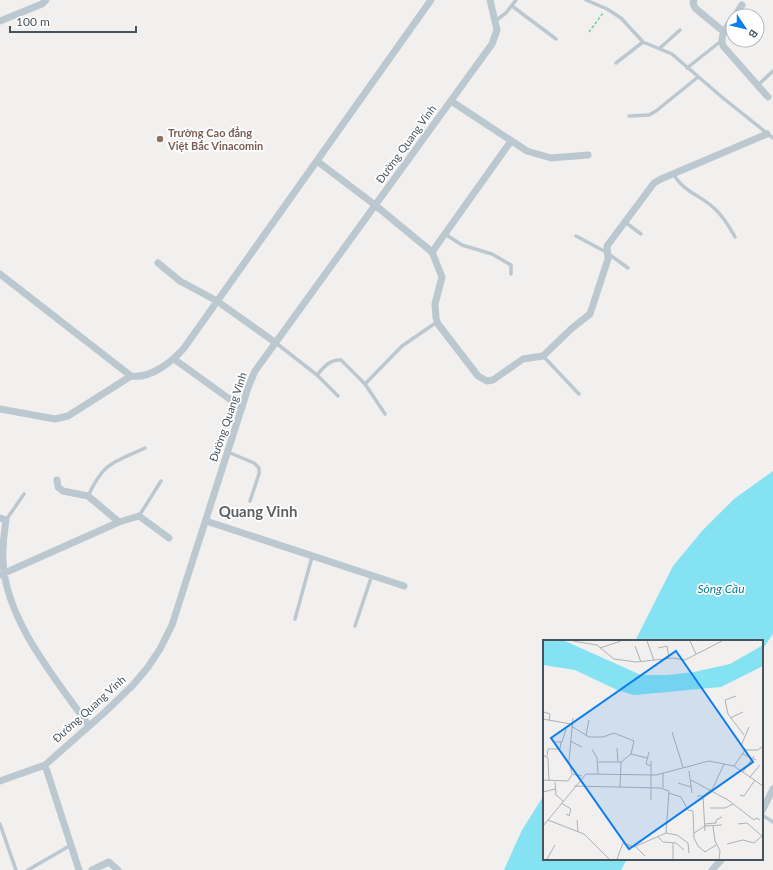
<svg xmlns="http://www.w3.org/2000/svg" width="773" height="870" font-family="Lato,sans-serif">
  <rect width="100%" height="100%" fill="#f2efef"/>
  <path fill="#85e2f2" d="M773,471V634L762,650V641H635L673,566L702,531L734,499Z
    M544,795V859H627L621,870H504L522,830Z"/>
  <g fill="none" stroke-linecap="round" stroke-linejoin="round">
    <path stroke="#70d29c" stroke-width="1.5" stroke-dasharray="3 2" stroke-linecap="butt" d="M589,32L603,13"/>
    <path stroke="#bcc8cf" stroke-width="3.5" d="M586,0L607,9L621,18L643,42L672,54L723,98L773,138
      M512,6L556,39
      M495,21L506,13L516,0
      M660,48L680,30
      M616,63L643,42
      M687,68L721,41
      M758,85L773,71
      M629,116L649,115L656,111L698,77
      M673,173C682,191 700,195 714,208C723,216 729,226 735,237
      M625,222L641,234
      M445,234L462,245L492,254L511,265V274
      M576,236L606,252L628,268
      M276,343L317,375L338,396
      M543,356L579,394
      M317,375C324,367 330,359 341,360L365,384L385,414
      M365,384L402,346L437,322
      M228,452L254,463L259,468V474L250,501
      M88,496C104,462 112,463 145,448
      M139,516L161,481
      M6,520L24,494
      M295,619L312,557
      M355,626L372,575
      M762,815L773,822
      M0,824L16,870
      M28,870L71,845"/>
    <path stroke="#bcc8cf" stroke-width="7" d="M694,0L693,3L695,8L724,32
      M735,16L742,5
      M733,18C727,27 719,36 723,46L768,97
      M0,21L42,4L46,0
      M451,101L527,151L551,158L588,155
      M317,161L375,205L432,252L442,277L435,304L436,318L438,324L478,376L487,381L493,380L523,359L543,356L571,329L590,314L608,259L607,246L654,183L661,179L767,134
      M432,252L511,141
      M158,263L180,281L217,301L276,343
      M0,274L131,376C150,379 172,362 184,348L431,0
      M174,359L242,408
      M0,409L55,419L68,416L131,376
      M57,480L58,487L63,491L88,496L119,522L139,516L169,538
      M0,518L6,520C4,534 2,547 3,560C5,620 56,679 89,726
      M206,521L404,586
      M0,575L119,522
      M45,765L79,870
      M0,781L45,765L105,712L133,685L148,667L160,649L172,625L249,385L255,371L492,44L497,30L490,0
      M762,811L773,789
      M92,870L109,862L118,870
      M712,870L722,859"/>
  </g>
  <circle fill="#8d6e63" stroke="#fff" stroke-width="1.5" cx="160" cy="139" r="4"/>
  <g text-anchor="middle" stroke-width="3.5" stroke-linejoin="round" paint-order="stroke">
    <g font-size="11" font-weight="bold" fill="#785e54" stroke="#fff" text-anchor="start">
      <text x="168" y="137">Trường Cao đẳng<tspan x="168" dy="13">Việt Bắc Vinacomin</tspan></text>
    </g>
    <g font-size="11" fill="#46545e" stroke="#fff">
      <text transform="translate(406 144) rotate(-54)" y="4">Đường Quang Vinh</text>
      <text transform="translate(228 417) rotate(-71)" y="4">Đường Quang Vinh</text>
      <text transform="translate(89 709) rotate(-42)" y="4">Đường Quang Vinh</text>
    </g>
    <g font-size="12" font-style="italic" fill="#067e93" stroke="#fff">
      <text x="721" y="593">Sông Cầu</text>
    </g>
    <g font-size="15" font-weight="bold" fill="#5b6064" stroke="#fff">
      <text x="258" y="517">Quang Vinh</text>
    </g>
  </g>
  <g transform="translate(543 640)">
    <rect width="220" height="220" fill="#f2efef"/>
    <path d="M0,1H22L98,35H125L151,32L187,24L220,5V26L178,47L91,55L74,50L32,30L0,25Z" fill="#85e2f2"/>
    <path fill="none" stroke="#adb1b5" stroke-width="1" d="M30,1L54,5L71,19L93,22L130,18L142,20L179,1M104,1L111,20M147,1L153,14M92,6L98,22M57,8L78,1M115,8L124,6L126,18M193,56L182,60L185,74L201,95M1,72L7,74L6,81M30,78L26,121L29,134L39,136M187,78L200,72M0,79L28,84M28,86L46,97H60L71,93L91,101L88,114L78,122L77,148M129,92L140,127M43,95L46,80M27,101L39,107M12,102H19L23,89M74,108L75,122M49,109L54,118L55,134M203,110L198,106L206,87M106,112L103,124L108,126M88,114L104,118M200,114L213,120M0,115L5,118L6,141M4,116L5,109H17L18,102M55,122H78M191,126L202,110H215L220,106M146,131L149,153M200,132L211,116M207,137L217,125M0,140L25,141L29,135M148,140L185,160L211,180L213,178L217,180M12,142L13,155L20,161M135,143L148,147M31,146L117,148L126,151L123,193L91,207L80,203L74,219M120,148V133M0,152L12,149M126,153L138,157L145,170L150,171L151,198L155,206L162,212L173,205M197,155L201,156L212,140M154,156H160L170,148L181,124M160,156L162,191M108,160V121M18,163L28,169L26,176L23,174M167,168H182L190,164M5,180L41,194L66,219M34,180L35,192M162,184L173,183V180L179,177M195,184L204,183L220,197M0,186L43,134L113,135L166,121L191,126L220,146M170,186L172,201L177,211L176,219M123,193L134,195L145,203L146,213M151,193L162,186L179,185M115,197L120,202L133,203L141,210M184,204L200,200L211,203L219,196M93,207L102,216M4,219L12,205M130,219V203"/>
    <path fill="#0e7ded" fill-opacity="0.15" stroke="#0e7ded" stroke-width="2" d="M133,11L210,122L86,209L8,98Z"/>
    <rect width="220" height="220" fill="none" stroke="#46545e" stroke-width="2"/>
  </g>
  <g transform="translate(745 28) rotate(125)"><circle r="19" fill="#ffffff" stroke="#b5bbbf"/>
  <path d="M0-3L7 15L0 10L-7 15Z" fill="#0e7ded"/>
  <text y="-6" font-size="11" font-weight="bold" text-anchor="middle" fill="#46545e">B</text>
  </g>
  <path d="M10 26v6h126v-6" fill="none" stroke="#46545e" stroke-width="2"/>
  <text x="16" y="26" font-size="12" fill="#46545e" stroke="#ffffff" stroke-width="3" paint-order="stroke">100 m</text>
</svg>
